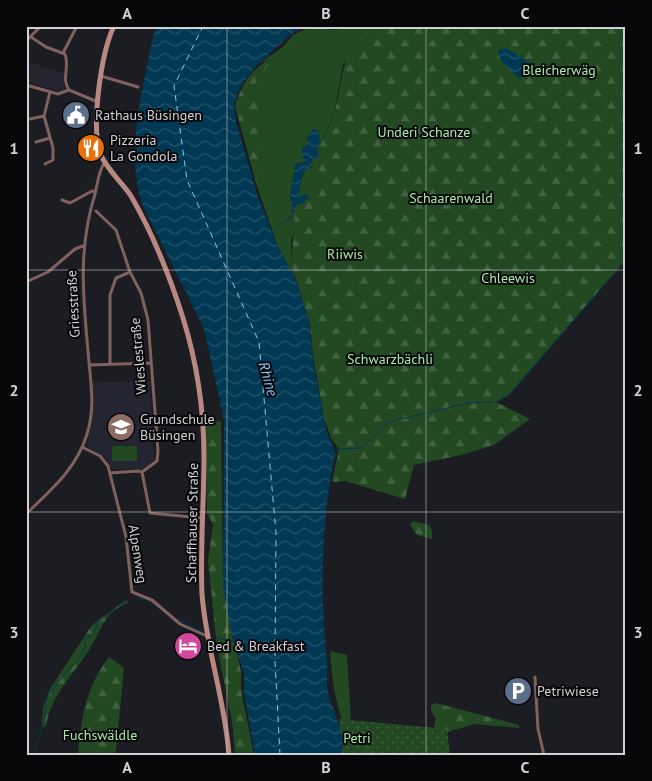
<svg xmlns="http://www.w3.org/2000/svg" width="652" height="781" font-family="'PT Sans',sans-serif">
  <defs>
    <pattern id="forest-firs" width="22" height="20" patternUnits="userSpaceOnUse" patternTransform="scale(1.25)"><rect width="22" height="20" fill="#224921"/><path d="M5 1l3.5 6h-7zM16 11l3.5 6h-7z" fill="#416240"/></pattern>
    <pattern id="park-dots" width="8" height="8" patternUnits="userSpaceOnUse" patternTransform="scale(1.25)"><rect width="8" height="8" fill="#224921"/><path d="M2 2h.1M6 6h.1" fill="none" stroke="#416240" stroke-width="1.8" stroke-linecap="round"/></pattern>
    <pattern id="water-waves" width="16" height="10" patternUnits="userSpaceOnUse" patternTransform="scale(1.25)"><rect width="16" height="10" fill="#013853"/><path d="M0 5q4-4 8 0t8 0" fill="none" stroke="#25546b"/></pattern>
  </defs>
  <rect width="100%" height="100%" fill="#1c1c23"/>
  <path fill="#252531" d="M26,61L65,74L63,84L66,90L61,92L27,82Z
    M150,381L154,462L144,469H112L106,458L87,446L93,409V382Z"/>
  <path fill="#224921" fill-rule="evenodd" d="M312,26H326L328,29L337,30L341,26H374L343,65L334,114L318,150L321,154L310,200L299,213L291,241V262L296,280L277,245L256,183L264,180L253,87L272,59L259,63L283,47L293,35ZM313,129L317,151C307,165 298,179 299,197L304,202L297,205L291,211L293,201L290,199L295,164L308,161L309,141L306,140Z
    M112,446H137V461H112Z
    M330,651L347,655L351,722H343C334,698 332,676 330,651Z"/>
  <path fill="url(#forest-firs)" d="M376,26H626V259L509,395L496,402L530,419L494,445L461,455L414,465L405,499L345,481L332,482L339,449L331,438L324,418L313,356L310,325L291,262L295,214C311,210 316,169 321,154L318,150C323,138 330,126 334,114C345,77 337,52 376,26Z
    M273,58L253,87L263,92L264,181L256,183L235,106C241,85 253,66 273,58Z
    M221,421L223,585L241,672V690L254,755H235L232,721L217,647L208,561L213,524L207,514L206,423Z
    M413,521L429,525L432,531V539L417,535L410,525Z
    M126,600L128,603C123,605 118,607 114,610C103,620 97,637 89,650C73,675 51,695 46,726L42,727L43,708L50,689L92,625Z
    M109,657L124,668L116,751L112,755H78C81,718 86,687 109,657Z
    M436,703L519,725V728L475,724L368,755L367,753L344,755L434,728L436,719L431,710V705Z"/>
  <path fill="url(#park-dots)" d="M339,719L447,729L450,755H368L367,753L341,755Z"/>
  <path fill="url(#water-waves)" d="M157,26H307L291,34L259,63L244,81L237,94L234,106L236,122L257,194L277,245L296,280L309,322L313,362L326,430L336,455L334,459C321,526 320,594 327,661C328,671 326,682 328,692C332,712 347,733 341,755H255L244,693V673L233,641L223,585L224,420L204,329L143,206C124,150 143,91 153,36Z
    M506,48L530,63L520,79L503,63L499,57L498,50Z
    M313,129L318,131L320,138L317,151L319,155L318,159L312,158L313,163L308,164L313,168L306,169L301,177L299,197L306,194L309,198L297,205L294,212L291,211L293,202L290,200L295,164L308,161L302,158V147L307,146L309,141L306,140Z"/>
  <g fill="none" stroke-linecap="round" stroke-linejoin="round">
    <path stroke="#013853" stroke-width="1" d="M278,227L291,217L293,212
      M271,232L276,229
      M500,400L509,395L626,260
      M371,439L389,422L468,403L494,402
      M361,448L370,440
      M335,449L360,448
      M135,598L147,600L158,607
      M177,619L204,632
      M216,637L233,641
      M32,755L44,723L47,697L69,668L78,661L86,646L84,642L95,631L98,622L127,602"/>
    <path stroke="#83c9f6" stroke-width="1" stroke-dasharray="6 5" stroke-linecap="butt" d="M205,26L201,30L174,86L187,180L259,342L276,533L275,661L280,755"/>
    <path stroke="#7f615d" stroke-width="3" d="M31,37L46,47L65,54C70,66 61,79 69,90
      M26,41L41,26
      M63,53L77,26
      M101,76L138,87
      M26,85L58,94L69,90L98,102
      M26,93L27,98
      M30,119L44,116
      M36,142L50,138
      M45,164L53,160V148L44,116L50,92
      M62,200L70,203L92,191L95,192
      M96,211L116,230L130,272L141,293L148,320L158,451L157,461L142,472L138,471L110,473
      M26,282L48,272L75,249L83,246
      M110,364V295L116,278L130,272
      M89,365L151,363
      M82,447L100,456L108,466L126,537L132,592L152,600L180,624L209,637
      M142,472L150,513L202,518
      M26,514C51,490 77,468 87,434C96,407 90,378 88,351C83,296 78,248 95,194C98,183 98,171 105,162
      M535,677L538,729L544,755"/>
    <path stroke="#b88881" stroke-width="5" d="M114,26C101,53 91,125 100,153C106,169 122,182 131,196C153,234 170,277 183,318C197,363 204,410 204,457C204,503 200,548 202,594C206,648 225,700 229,755"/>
  </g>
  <path fill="none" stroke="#d0d0d5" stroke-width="1" stroke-opacity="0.55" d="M227,26V755M426,26V755M26,270H626M26,512H626"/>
  <defs>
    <g id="civic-disc" transform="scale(1.4375)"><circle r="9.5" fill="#5c6f8a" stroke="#07070a"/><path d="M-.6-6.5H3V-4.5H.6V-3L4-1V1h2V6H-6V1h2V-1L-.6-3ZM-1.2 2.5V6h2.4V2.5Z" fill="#fff"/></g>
    <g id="restaurant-disc" transform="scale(1.4375)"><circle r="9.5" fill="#e8710a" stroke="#07070a"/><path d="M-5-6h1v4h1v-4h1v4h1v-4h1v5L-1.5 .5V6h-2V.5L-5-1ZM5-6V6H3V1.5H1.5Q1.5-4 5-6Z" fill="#fff"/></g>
    <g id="school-disc" transform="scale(1.4375)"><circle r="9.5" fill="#8d6e63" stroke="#07070a"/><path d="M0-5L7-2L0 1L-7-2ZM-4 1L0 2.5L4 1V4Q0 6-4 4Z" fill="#fff"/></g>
    <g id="hotel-disc" transform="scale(1.4375)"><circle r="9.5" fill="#d1479c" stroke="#07070a"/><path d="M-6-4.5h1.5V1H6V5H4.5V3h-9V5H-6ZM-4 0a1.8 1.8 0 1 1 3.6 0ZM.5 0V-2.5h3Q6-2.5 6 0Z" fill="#fff"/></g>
    <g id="parking-disc" transform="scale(1.4375)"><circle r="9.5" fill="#5c6f8a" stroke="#07070a"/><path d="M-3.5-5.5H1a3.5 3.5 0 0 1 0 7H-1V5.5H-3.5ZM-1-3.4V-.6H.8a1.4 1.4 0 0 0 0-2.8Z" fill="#fff"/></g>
  </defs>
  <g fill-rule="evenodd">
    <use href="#civic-disc" x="76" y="115"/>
    <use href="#restaurant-disc" x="91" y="148"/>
    <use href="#school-disc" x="121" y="427"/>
    <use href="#hotel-disc" x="188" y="646"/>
    <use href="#parking-disc" x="518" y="691"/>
  </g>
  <g text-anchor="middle" stroke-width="4" stroke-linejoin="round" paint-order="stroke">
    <g font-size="14" fill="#a8eca5" stroke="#07070a">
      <text x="559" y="75">Bleicherwäg</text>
      <text x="424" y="137">Underi Schanze</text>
      <text x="451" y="203">Schaarenwald</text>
      <text x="345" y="259">Riiwis</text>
      <text x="508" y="283">Chleewis</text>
      <text x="390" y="364">Schwarzbächli</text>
      <text x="100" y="740">Fuchswäldle</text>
      <text x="357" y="743">Petri</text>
    </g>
    <g font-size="14" fill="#d0d0d5" stroke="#07070a" text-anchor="start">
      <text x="95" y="120">Rathaus Büsingen</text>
      <text x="110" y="145">Pizzeria<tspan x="110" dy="16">La Gondola</tspan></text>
      <text x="140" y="424">Grundschule<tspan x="140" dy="16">Büsingen</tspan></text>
      <text x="207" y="651">Bed &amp; Breakfast</text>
      <text x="537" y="696">Petriwiese</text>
    </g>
    <g font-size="14" fill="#d0d0d5" stroke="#07070a">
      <text transform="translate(73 304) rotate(-93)" y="5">Griesstraße</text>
      <text transform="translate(138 356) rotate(-95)" y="5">Wieslestraße</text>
      <text transform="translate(192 523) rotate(-89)" y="5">Schaffhauser Straße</text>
      <text transform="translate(138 554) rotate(81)" y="5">Alpenweg</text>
    </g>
    <g font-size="15" font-style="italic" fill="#83c9f6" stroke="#07070a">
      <text transform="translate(268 379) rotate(74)" y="5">Rhine</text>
    </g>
  </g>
  <rect width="652" height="781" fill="none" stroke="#07070a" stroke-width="55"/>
  <rect x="28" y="28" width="596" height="726" fill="none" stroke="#d0d0d5" stroke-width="2"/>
  <g font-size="16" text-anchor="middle" font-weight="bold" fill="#d0d0d5">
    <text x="127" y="19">A</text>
    <text x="326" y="19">B</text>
    <text x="525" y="19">C</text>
    <text x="14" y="154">1</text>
    <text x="638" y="154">1</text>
    <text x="14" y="396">2</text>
    <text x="638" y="396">2</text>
    <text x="14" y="638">3</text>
    <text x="638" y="638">3</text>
    <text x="127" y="773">A</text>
    <text x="326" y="773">B</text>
    <text x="525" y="773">C</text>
  </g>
</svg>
